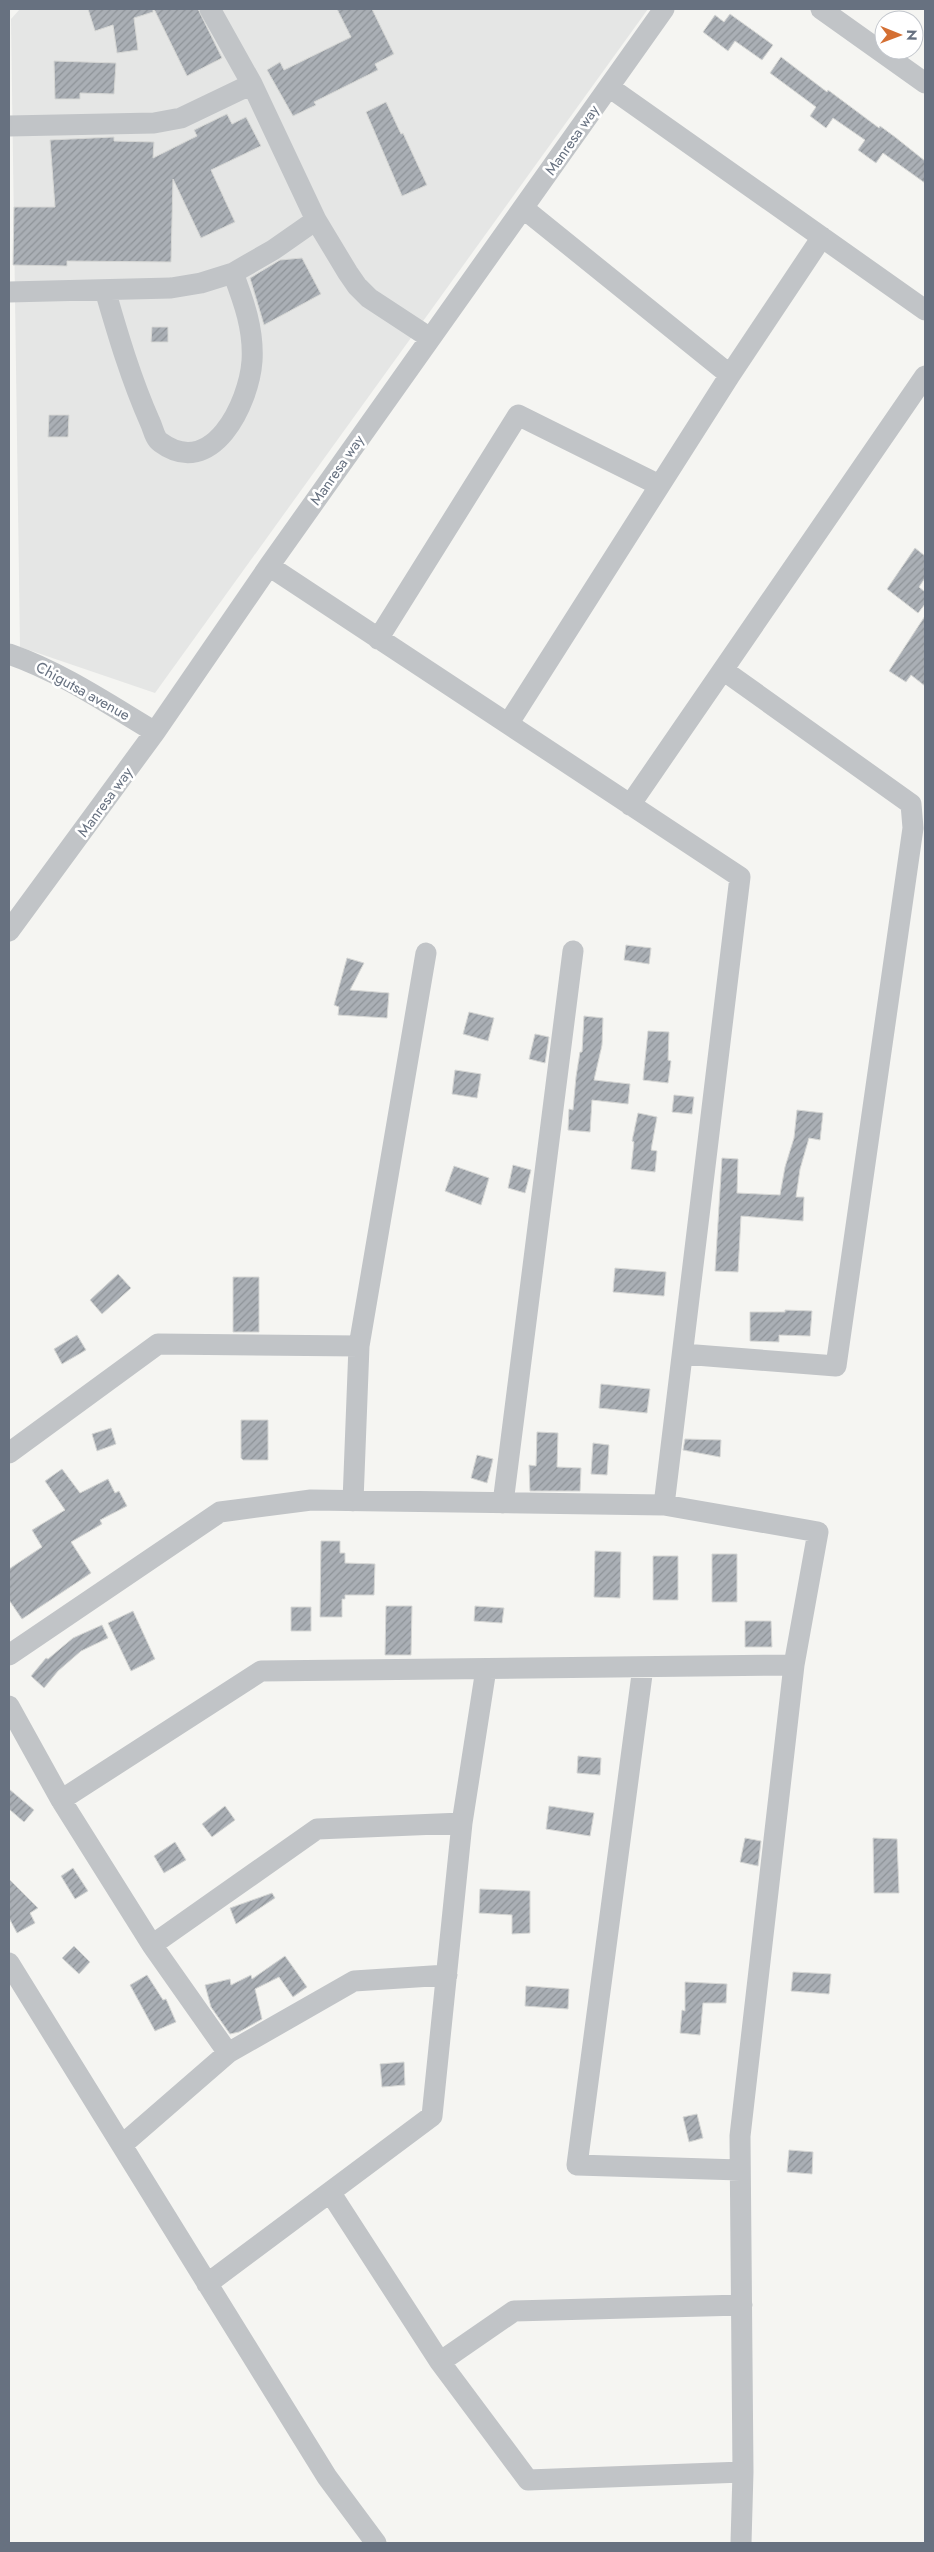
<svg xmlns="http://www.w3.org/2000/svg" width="934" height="2552" font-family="Jost,sans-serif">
  <defs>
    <pattern id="building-hatch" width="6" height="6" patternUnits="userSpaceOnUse" patternTransform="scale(1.25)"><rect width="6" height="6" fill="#aaafb5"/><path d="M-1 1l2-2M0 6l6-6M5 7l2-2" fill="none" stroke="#8e9398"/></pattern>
  </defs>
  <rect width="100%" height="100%" fill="#f5f5f2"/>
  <path fill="#e5e6e5" d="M20,9H648L155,693L20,647L11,19Z"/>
  <path fill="url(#building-hatch)" stroke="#d6d7d5" d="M88,9H153V12L134,18L138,50L117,53L113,25L95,31Z
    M154,9H198L222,58L187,76Z
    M337,9H372L394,54L375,64L378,70L314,102L316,105L293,116L267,70L280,62L284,70L351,37Z
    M730,14L773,45L762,60L735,41L728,51L703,32L715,15L724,22Z
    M781,57L827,92L828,90L879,128L880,126L895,137L925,161V183L883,153L876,163L858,150L865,140L833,118L826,128L810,116L816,107L770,73Z
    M54,61L116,63L114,94L80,93V99H55Z
    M386,102L401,134L403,133L427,185L402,196L366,112Z
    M227,114L232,124L246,117L261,146L211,170L235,222L201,238L173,179L171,262L67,261V266L13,265L14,207H55L50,140L114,137V141L154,142L153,158L197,136L194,130Z
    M302,258L321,294L264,325L250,278L280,260Z
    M152,327H168V342H151Z
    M49,415H69L68,437H48Z
    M915,548L925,556V578L919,587L925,592V604L918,613L887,589Z
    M925,616V686L911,675L906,682L889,671Z
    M626,945L651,948L649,964L624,960Z
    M347,958L364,963L350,990L389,993L387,1018L338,1015L339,1007L334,1005Z
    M469,1012L494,1018L488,1041L463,1034Z
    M584,1016L603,1018L602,1045L594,1080L630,1084L628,1104L592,1100L590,1132L568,1130L569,1109L573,1110L576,1077L580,1052H582Z
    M648,1031L669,1032L668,1060L671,1061L668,1083L643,1080Z
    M535,1034L549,1037L545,1063L529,1059Z
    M455,1070L481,1074L477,1098L452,1094Z
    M674,1095L694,1097L692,1114L672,1112Z
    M797,1110L823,1113L820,1140L809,1138L800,1169L796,1197H804L803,1221L741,1216L738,1272L715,1271L722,1158L738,1159L737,1193L780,1195L785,1167L794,1138Z
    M638,1113L657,1117L651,1150L657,1151L655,1172L631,1169L634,1142L632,1141Z
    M513,1165L531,1170L525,1193L508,1188Z
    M454,1166L489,1178L481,1205L445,1191Z
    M615,1268L666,1272L664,1296L613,1292Z
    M118,1274L131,1288L102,1314L90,1300Z
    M233,1277H259V1332H233Z
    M785,1310L812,1311L810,1336L779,1335V1342L750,1341V1312H785Z
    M77,1335L86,1350L62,1364L54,1349Z
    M601,1384L650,1389L647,1413L599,1408Z
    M241,1420H268V1460H243L241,1458Z
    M111,1428L116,1444L97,1451L92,1434Z
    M537,1432L558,1433L557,1467L581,1468L580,1491H530L529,1465L536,1466Z
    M685,1439L721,1440L720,1457L683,1450Z
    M593,1443L609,1445L607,1475L591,1474Z
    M477,1455L493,1459L487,1483L471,1478Z
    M62,1469L80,1493L108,1479L115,1493L119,1491L127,1506L100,1520L102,1524L71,1542L91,1573L22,1619L9,1600V1569L42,1547L32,1530L65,1510L45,1481Z
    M321,1541H340V1553H345V1563L375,1564L374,1595H345V1599H342V1617H320Z
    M595,1551L621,1552L620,1598L594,1597Z
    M712,1554H737V1602H712Z
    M653,1556H678V1600H653Z
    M386,1606H412L411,1655H385Z
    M475,1606L504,1608L502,1623L474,1621Z
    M291,1607H311V1631H291Z
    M133,1611L155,1659L131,1671L108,1623Z
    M745,1621H771L772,1647H745Z
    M102,1625L108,1638L81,1651L58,1671L44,1688L31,1676L46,1658L48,1659L73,1638Z
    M578,1756L601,1758L600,1775L577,1773Z
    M9,1789L34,1810L24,1822L9,1809Z
    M225,1806L235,1820L212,1837L202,1824Z
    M549,1806L594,1813L590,1836L546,1829Z
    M745,1838L761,1841L758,1866L740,1862Z
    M873,1838L897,1839L899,1893H874Z
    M175,1842L186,1860L164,1873L154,1856Z
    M73,1868L88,1891L75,1899L61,1876Z
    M9,1879L38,1908L30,1913L35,1923L17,1933L9,1918Z
    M480,1889L530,1891V1933L512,1934V1915L479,1913Z
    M272,1893L275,1898L236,1924L230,1908Z
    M74,1946L90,1962L79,1974L62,1958Z
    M285,1956L307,1987L293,1997L279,1977L255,1989L262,2019L239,2032L230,2034L211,2007L205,1985L230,1979L231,1985L251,1975L252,1979Z
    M793,1972L831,1974L829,1994L791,1991Z
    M147,1975L163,2000L166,1999L176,2022L155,2031L130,1985Z
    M685,1982L727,1984L726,2003H703L700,2035L680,2033L682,2010L685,2011Z
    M526,1986L569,1989L568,2009L525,2006Z
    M404,2062L405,2085L382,2087L380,2064Z
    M697,2114L703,2138L689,2142L683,2117Z
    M789,2150L813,2152L812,2174L787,2172Z"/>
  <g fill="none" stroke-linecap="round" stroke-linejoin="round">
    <path stroke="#c1c4c7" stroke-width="21" d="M210,9L252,84L316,220L348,273L357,286L369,298L430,338
      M821,9L925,83
      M609,87L925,310
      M9,126L154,123L181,118L252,84
      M523,208L730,375
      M105,290C118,335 131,379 150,422C153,428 155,439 160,442C212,481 249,403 252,361C254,330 244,302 233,273
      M9,292L171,288L201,283L233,273L273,250L316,220
      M269,566L740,877L664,1505
      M378,639L518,415L659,485
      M9,654C61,672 108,704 155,732
      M508,724L730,375L822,237
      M630,805L925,376
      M9,931L155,732L269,566L664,9
      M683,1354L836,1366L913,828L911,804L723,670
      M9,1453L158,1344L359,1346
      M353,1501L359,1346L426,953
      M503,1503L573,951
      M9,1655L220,1512L311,1500L664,1505L818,1532L794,1665L740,2136L743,2472L741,2543
      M643,1667L577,2165L740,2170
      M9,1706L61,1800L152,1945L228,2053
      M61,1800L261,1671L794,1665
      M152,1945L317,1829L462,1823
      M9,1963L327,2477L376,2543
      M122,2145L228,2053L354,1981L447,1975
      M330,2192L440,2362L528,2480L743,2472
      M207,2284L432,2116L462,1823L486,1669
      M440,2362L514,2311L742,2305"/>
  </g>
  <g text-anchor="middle" stroke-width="5" stroke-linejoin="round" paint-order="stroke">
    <g font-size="15" fill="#677180" stroke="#fff">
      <text transform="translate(572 140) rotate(-55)" y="5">Manresa way</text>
      <text transform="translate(337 470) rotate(-55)" y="5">Manresa way</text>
      <text transform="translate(83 691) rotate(29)" y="5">Chigutsa avenue</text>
      <text transform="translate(105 802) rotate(-54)" y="5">Manresa way</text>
    </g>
  </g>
  <rect width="934" height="2552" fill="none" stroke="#677180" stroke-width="20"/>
  <g transform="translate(899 35) rotate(91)"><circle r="24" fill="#ffffff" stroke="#c2c6cc"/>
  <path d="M0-4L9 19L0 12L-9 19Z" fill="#d46f33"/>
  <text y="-8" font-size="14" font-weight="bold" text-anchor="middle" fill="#677180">N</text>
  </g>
</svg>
